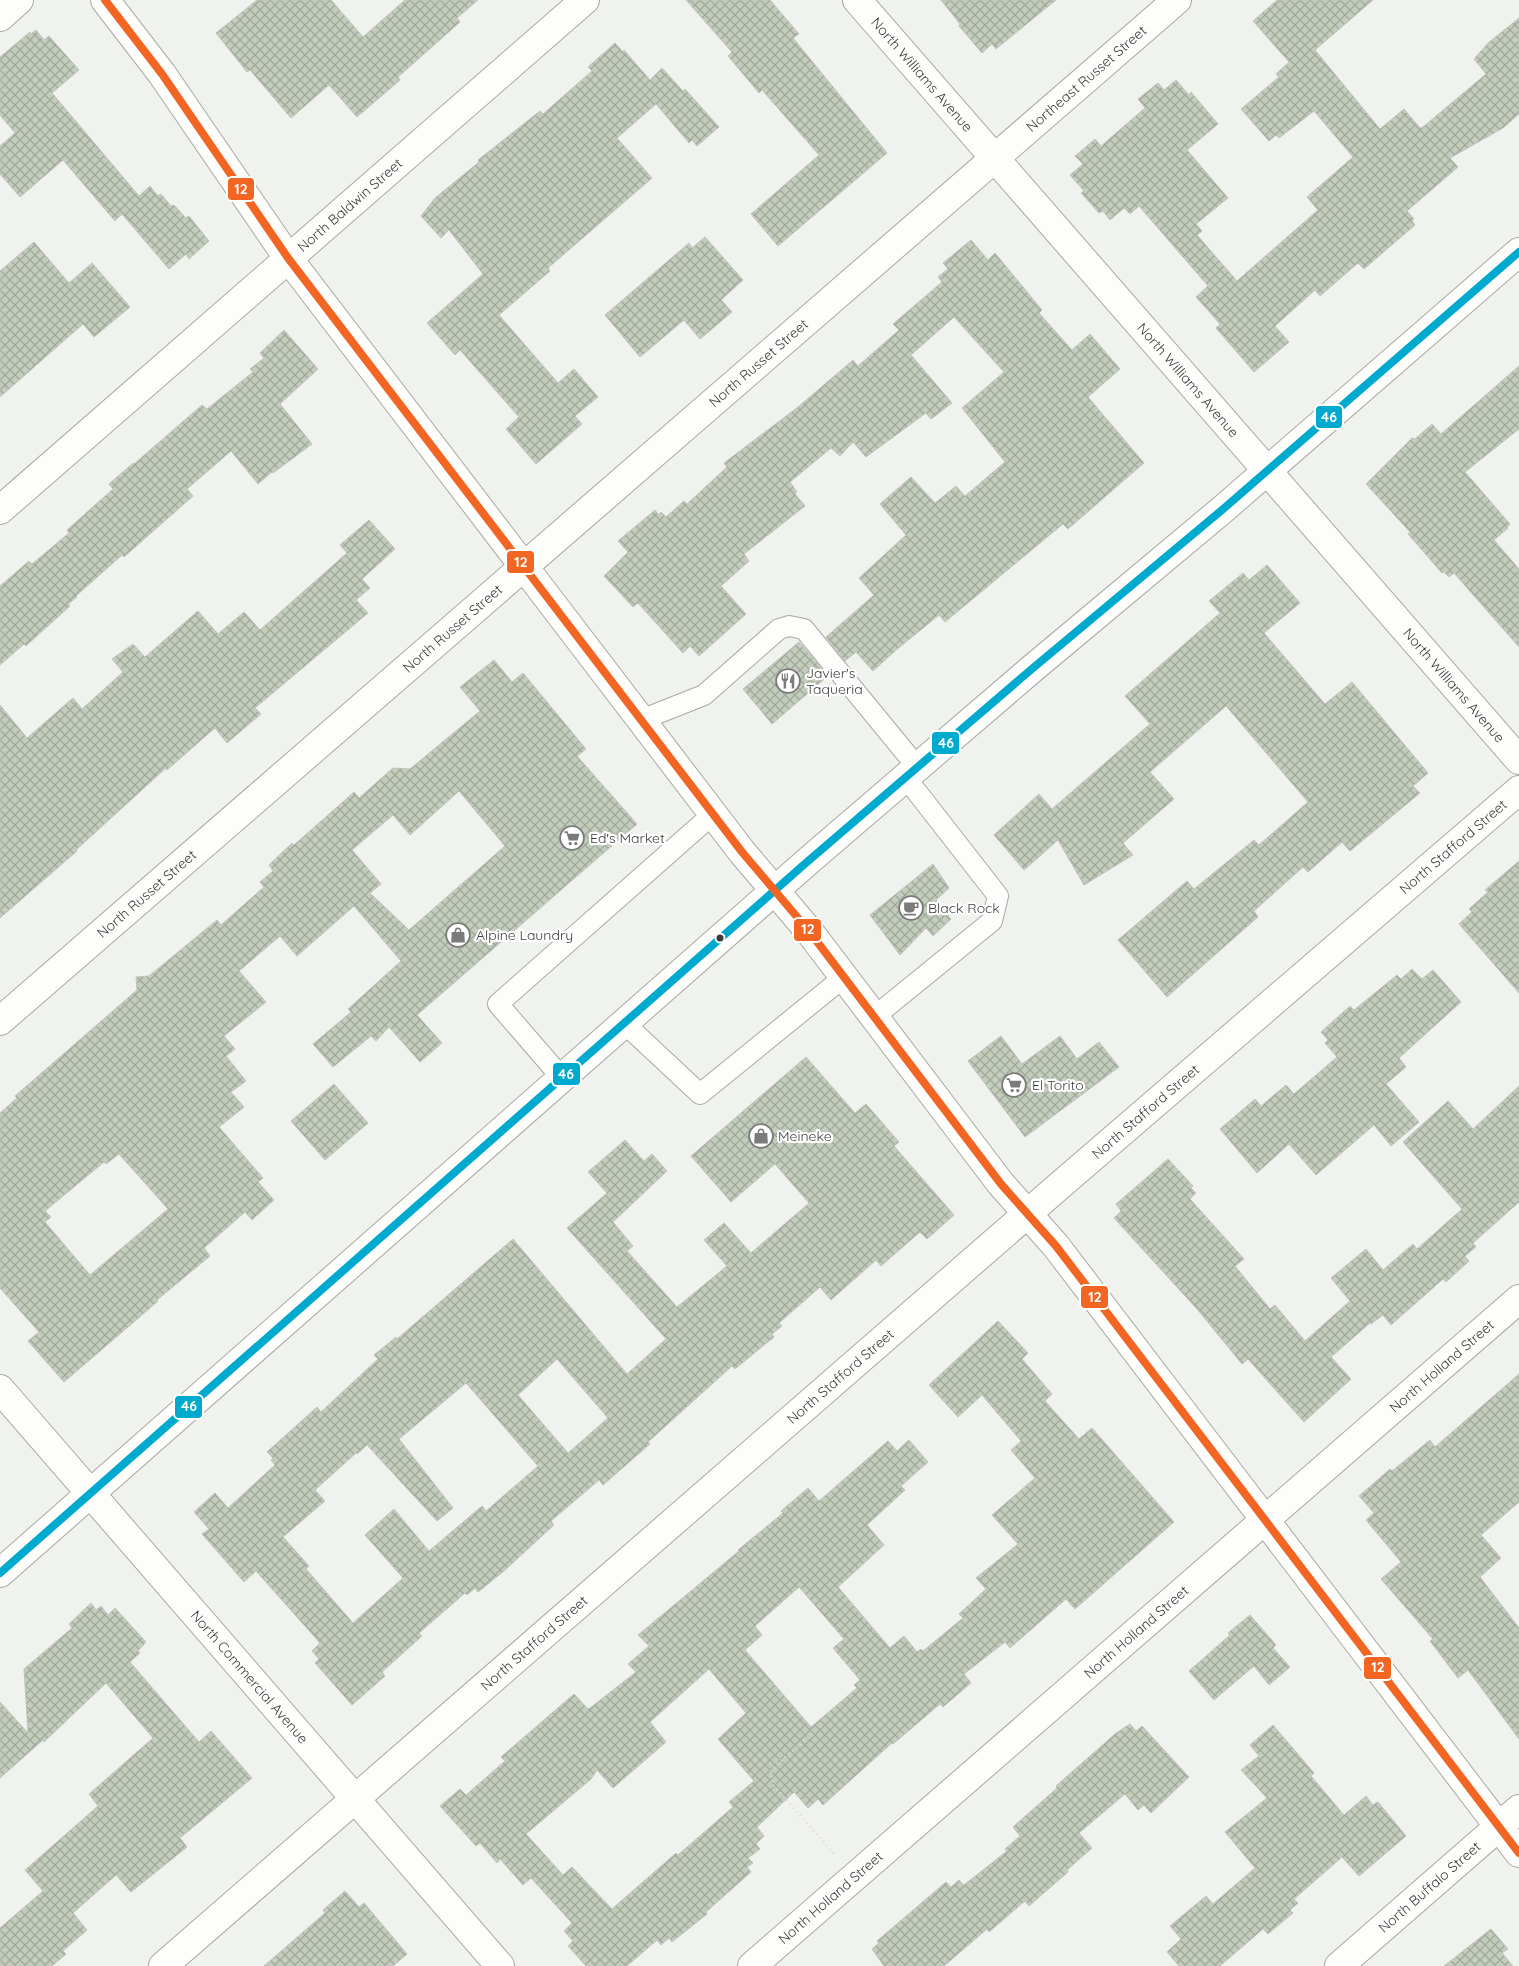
<svg xmlns="http://www.w3.org/2000/svg" width="1519" height="1966" font-family="Quicksand,sans-serif">
  <defs>
    <pattern id="building-cross-hatch" width="8" height="8" patternUnits="userSpaceOnUse" patternTransform="scale(1.25)"><rect width="8" height="8" fill="#c3cdbc"/><path d="M0 0l8 8M0 8l8-8" fill="none" stroke="#a0a89a"/></pattern>
  </defs>
  <rect width="100%" height="100%" fill="#f0f2ee"/>
  <path fill="url(#building-cross-hatch)" stroke="#c2c3c0" fill-rule="evenodd" d="M257,0H331L363,37L405,0H478L457,18L460,22L398,77L400,80L357,117L329,85L291,118L250,70L247,72L216,33Z
    M686,0H770L799,34L793,38L887,153L778,246L751,214L819,155L762,90L759,93L728,56L732,52Z
    M941,0H1056L996,49L992,44L982,53L959,26L960,24Z
    M1277,0H1373L1315,50L1380,129L1404,109L1420,128L1423,127L1486,74L1474,59L1488,43L1519,18V114L1503,128L1450,158L1458,167L1407,211L1414,219L1412,221L1415,225L1364,269L1358,263L1320,296L1315,290L1275,326L1289,342L1254,372L1216,328L1220,324L1196,297L1208,286L1139,206L1130,214L1124,208L1110,220L1103,211L1099,213L1081,193L1084,191L1070,175L1083,164L1075,156L1095,139L1101,146L1145,108L1138,99L1158,83L1164,90L1176,80L1189,95L1191,92L1218,124L1187,150L1228,198L1196,224L1202,231L1197,235L1237,281L1318,210L1307,197L1353,157L1314,111L1279,138L1276,135L1269,141L1241,109L1279,77L1276,74L1289,62L1253,21Z
    M36,30L44,40L49,36L79,70L52,93L139,196L150,186L158,196L161,194L171,206L174,205L186,218L189,216L209,241L189,259L186,254L169,269L122,214L115,221L63,160L20,197L0,174V146L15,133L0,115V57L30,32L31,34Z
    M615,43L623,52L624,50L650,80L662,68L683,91L685,89L719,127L697,146L692,140L689,143L656,104L617,138L652,178L548,268L550,271L499,315L558,383L574,369L598,397L575,416L582,424L536,464L506,429L519,417L460,350L455,355L427,323L483,274L449,230L441,238L421,216L435,198L479,162L478,160L540,111L543,114L592,71L588,67Z
    M705,237L743,280L721,300L732,312L700,339L684,320L640,357L605,315L689,243L692,248Z
    M971,240L988,260L995,253L1042,310L1039,313L1072,350L1090,334L1120,369L1088,397L1144,463L1068,529L1063,524L945,622L939,615L895,651L873,671L856,652L845,661L826,637L874,595L859,578L906,535L880,504L911,477L935,503L956,486L965,496L1005,462L962,408L1004,372L954,317L911,355L952,403L931,419L926,413L866,457L853,442L840,456L831,448L790,482L797,492L795,494L805,506L744,554L749,561L721,586L746,614L699,656L690,646L683,653L638,603L633,607L604,576L628,552L618,541L655,510L659,515L661,512L666,517L684,501L687,504L727,467L724,463L798,407L853,360L858,366L899,330L893,324L942,282L938,277L948,269L943,263Z
    M34,242L69,283L92,263L130,307L94,337L83,324L0,397V271Z
    M284,330L318,369L280,404L312,444L273,473L272,472L258,484L231,451L187,489L193,496L124,557L122,555L76,596L77,597L68,604L70,606L26,646L24,644L0,665V586L29,561L32,564L69,533L67,530L113,489L109,484L133,463L134,464L202,405L207,409L253,372L250,369L264,358L260,353Z
    M1519,366V429L1465,472L1510,524L1507,527L1508,528L1494,540L1519,569V647L1454,573L1449,577L1444,572L1442,573L1408,534L1410,532L1366,484L1412,438L1415,439L1432,424L1441,434Z
    M369,520L395,549L362,579L370,588L356,600L368,613L255,708L261,714L227,743L215,728L167,770L166,768L76,850L77,851L0,918V705L27,738L73,698L82,709L123,672L112,659L133,644L145,657L198,611L218,634L244,612L260,630L347,553L340,545Z
    M1267,565L1300,603L1264,633L1325,704L1352,682L1428,773L1413,786L1420,793L1350,851L1342,842L1308,872L1303,867L1254,911L1258,917L1167,997L1118,940L1187,881L1194,889L1254,840L1259,845L1308,802L1226,706L1150,772L1174,799L1123,843L1133,855L1084,885L1058,840L1024,870L994,835L1039,794L1052,809L1150,724L1125,696L1220,613L1209,601L1243,573L1249,580Z
    M799,642L828,676L772,724L743,689Z
    M494,660L512,682L523,673L586,749L577,756L637,824L417,1015L442,1043L420,1062L389,1027L376,1041L371,1036L333,1067L313,1044L351,1012L348,1009L401,961L354,906L297,956L280,936L239,971L266,1002L224,1036L235,1049L226,1056L246,1081L231,1092L244,1107L219,1127L263,1178L258,1182L274,1200L252,1220L245,1212L204,1248L210,1256L157,1300L158,1301L142,1315L64,1382L28,1341L39,1332L0,1288V1113L17,1098L15,1096L137,990L136,977L149,976L217,920L221,925L264,887L260,882L273,871L269,865L292,843L294,845L354,792L359,798L393,768L410,769L480,711L460,687ZM459,791L505,846L409,930L370,893L381,884L352,850L393,815L410,835ZM119,1154L168,1209L90,1275L45,1222L51,1217L45,1211L104,1162L106,1164Z
    M1519,861V993L1459,924L1472,912L1469,909L1488,892L1485,890Z
    M933,864L949,888L936,900L951,919L933,936L926,928L900,955L870,915Z
    M1412,969L1422,979L1433,970L1461,1002L1399,1058L1406,1067L1386,1084L1419,1122L1391,1146L1374,1125L1316,1175L1289,1144L1257,1173L1220,1129L1255,1099L1261,1106L1286,1085L1294,1094L1337,1057L1325,1043L1328,1040L1321,1032L1350,1006L1354,1010L1397,975L1401,979Z
    M1001,1036L1022,1064L1060,1036L1077,1059L1099,1042L1119,1067L1025,1137L968,1061Z
    M806,1057L855,1113L866,1104L899,1142L894,1146L954,1215L927,1239L920,1232L881,1266L876,1260L831,1300L820,1287L779,1323L782,1326L772,1334L774,1337L735,1369L732,1366L648,1442L650,1444L603,1485L599,1480L551,1521L554,1525L504,1571L478,1592L475,1588L467,1595L465,1593L419,1633L422,1636L382,1672L385,1676L352,1705L315,1663L319,1659L312,1651L320,1643L256,1571L244,1582L202,1534L209,1529L194,1512L215,1493L228,1508L275,1465L271,1460L273,1458L267,1452L317,1407L321,1412L378,1359L374,1355L396,1337L397,1339L513,1239L627,1374L666,1339L567,1228L607,1193L588,1172L625,1140L644,1161L652,1154L667,1171L613,1222L633,1246L627,1251L677,1307L727,1266L704,1240L724,1223L751,1253L809,1203L775,1164L731,1202L691,1156ZM557,1359L608,1418L568,1453L518,1395ZM466,1383L538,1466L486,1511L482,1506L429,1551L394,1509L365,1535L403,1578L353,1623L306,1569L309,1566L283,1537L325,1501L315,1490L356,1453L357,1454L367,1445L437,1521L453,1508L399,1439Z
    M334,1084L368,1123L325,1160L291,1121Z
    M1519,1086V1202L1473,1243L1476,1247L1465,1256L1469,1261L1446,1282L1443,1279L1391,1325L1383,1315L1371,1324L1370,1323L1331,1357L1351,1379L1304,1422L1248,1359L1242,1364L1197,1309L1114,1218L1121,1211L1116,1204L1168,1159L1193,1186L1191,1188L1196,1193L1190,1199L1244,1259L1235,1266L1270,1309L1275,1305L1305,1341L1350,1301L1331,1278L1366,1249L1383,1270L1413,1244L1417,1249L1462,1209L1403,1142L1448,1101L1473,1129Z
    M998,1321L1028,1353L1022,1359L1052,1394L1045,1401L1079,1439L1092,1428L1174,1522L1075,1609L1066,1599L1010,1648L1005,1642L964,1674L971,1683L943,1707L940,1704L893,1744L892,1743L823,1805L818,1799L808,1808L794,1792L757,1827L764,1836L756,1844L760,1849L748,1858L753,1863L747,1867L751,1872L706,1912L707,1914L672,1942L669,1938L661,1945L657,1940L627,1966H586L568,1946L573,1941L564,1931L572,1923L531,1878L523,1885L500,1859L497,1863L480,1843L476,1846L440,1806L460,1789L466,1795L505,1761L501,1757L574,1694L588,1709L590,1708L636,1672L628,1664L649,1646L638,1635L739,1551L738,1550L783,1513L781,1511L808,1488L819,1501L888,1441L897,1451L909,1440L928,1462L901,1486L905,1490L867,1525L884,1545L838,1587L890,1648L904,1636L917,1652L921,1649L923,1651L963,1618L959,1614L986,1589L976,1578L1018,1544L992,1515L1035,1478L1011,1450L1021,1441L982,1395L958,1417L929,1385ZM799,1587L844,1639L833,1648L860,1680L854,1685L857,1688L811,1727L745,1650L762,1635L755,1626ZM709,1669L746,1713L718,1739L754,1781L729,1802L733,1807L678,1855L676,1853L612,1909L572,1867L563,1875L526,1834L591,1779L597,1770L613,1788L666,1742L650,1722Z
    M1519,1374V1502L1481,1535L1501,1558L1480,1577L1519,1628V1739L1468,1670L1458,1678L1430,1641L1433,1639L1381,1579L1401,1562L1366,1520L1374,1513L1359,1496L1390,1469L1392,1471L1430,1440L1435,1447Z
    M91,1603L96,1610L101,1606L108,1615L115,1608L146,1642L138,1651L140,1653L130,1662L199,1742L211,1731L252,1778L180,1838L187,1847L131,1892L116,1875L73,1913L87,1930L63,1951L66,1954L52,1966H0V1928L43,1891L25,1870L98,1806L89,1794L153,1738L106,1683L44,1742L43,1740L0,1778V1702L28,1733L24,1669L72,1628L69,1624Z
    M1250,1615L1276,1645L1273,1648L1290,1667L1269,1685L1254,1666L1214,1700L1189,1671L1230,1635L1228,1633Z
    M1130,1724L1136,1731L1142,1726L1189,1777L1151,1813L1144,1805L1138,1810L1125,1794L1079,1833L1092,1848L1067,1870L1068,1872L1029,1906L1025,1901L989,1932L987,1929L944,1966H884L872,1949L879,1943L877,1941L946,1882L951,1887L959,1880L964,1885L1007,1851L1005,1849L1020,1836L1013,1827L1057,1788L1056,1786L1116,1733Z
    M1273,1725L1314,1773L1311,1776L1344,1815L1366,1796L1373,1805L1378,1802L1406,1836L1359,1876L1342,1857L1294,1899L1298,1903L1290,1910L1293,1913L1268,1934L1263,1929L1220,1966H1179L1167,1952L1181,1939L1170,1926L1206,1896L1213,1904L1255,1868L1225,1832L1267,1798L1241,1770L1259,1756L1250,1745Z
    M345,1891L359,1907L364,1903L407,1954L393,1966H264L325,1913L323,1910Z
    M1491,1929L1508,1949L1502,1953L1513,1966H1444Z"/>
  <g fill="none" stroke-linecap="round" stroke-linejoin="round">
    <g stroke="#a7a9a6" stroke-width="22">
      <path id="service" d="M641,720L704,695L779,629L789,626L804,629L918,768
        M874,1017L992,921L998,896L906,778
        M624,1023L700,1094L844,977
        M562,1078L498,1004L713,814"/>
    </g>
    <g stroke="#a7a9a6" stroke-width="30">
      <g id="minor">
        <path id="s1" d="M857,0L1519,760"/>
        <path d="M0,17L19,0"/>
        <path id="s2" d="M0,510L585,0"/>
        <path id="s3" d="M0,1021L1177,0"/>
        <path id="s4" d="M0,1389L500,1966"/>
        <path id="s5" d="M163,1966L1058,1187L1519,790"/>
        <path id="s6" d="M752,1966L1519,1299"/>
        <path id="s7" d="M1339,1966L1519,1809"/>
      </g>
    </g>
    <g stroke="#a7a9a6" stroke-width="30">
      <path id="tertiary" d="M105,0L162,74L288,258L742,852L809,931L1001,1184L1056,1246L1519,1853"/>
    </g>
    <g stroke="#a7a9a6" stroke-width="30">
      <path id="primary" d="M0,1573L807,862L1033,668L1222,510L1519,252"/>
    </g>
    <path stroke="#dcdcdb" stroke-width="3" stroke-dasharray="1 4" stroke-linecap="butt" d="M812,1734L776,1765L771,1772L772,1784L834,1854"/>
    <use href="#service" stroke="#fdfdfc" stroke-width="20"/>
    <use href="#minor" stroke="#fdfdfc" stroke-width="28"/>
    <use href="#tertiary" stroke="#fdfdfc" stroke-width="28"/>
    <use href="#primary" stroke="#fdfdfc" stroke-width="28"/>
    <g stroke="#fff" stroke-width="11">
      <path id="bus-1" d="M0,1573L807,862L1033,668L1222,510L1519,252"/>
    </g>
    <g stroke="#fff" stroke-width="11">
      <path id="bus-2" d="M105,0L162,74L288,258L742,852L809,931L1001,1184L1056,1246L1519,1853"/>
    </g>
    <use href="#bus-1" stroke="#00a9ce" stroke-width="8"/>
    <use href="#bus-2" stroke="#f26522" stroke-width="8"/>
  </g>
  <defs>
    <g id="restaurant-ring" transform="scale(1.25)"><circle r="9.5" fill="#fff" stroke="#7b7c7a" stroke-width="1.5"/><path d="M-5-6h1v4h1v-4h1v4h1v-4h1v5L-1.5 .5V6h-2V.5L-5-1ZM5-6V6H3V1.5H1.5Q1.5-4 5-6Z" fill="#7b7c7a"/></g>
    <g id="supermarket-ring" transform="scale(1.25)"><circle r="9.5" fill="#fff" stroke="#7b7c7a" stroke-width="1.5"/><path d="M-6-5.5h2.5l.6 2H6L4.5 2H-2.5L-4.4-4H-6ZM-1.5 3.2a1.3 1.3 0 1 0 .1 0ZM3 3.2a1.3 1.3 0 1 0 .1 0Z" fill="#7b7c7a"/></g>
    <g id="cafe-ring" transform="scale(1.25)"><circle r="9.5" fill="#fff" stroke="#7b7c7a" stroke-width="1.5"/><path d="M-5.5-4.5H6V0H3Q3 3.5 0 3.5H-2.5Q-5.5 3.5-5.5 0ZM3-3.2v2h1.7v-2ZM-6 4.5H4V6H-6Z" fill="#7b7c7a"/></g>
    <g id="shop-ring" transform="scale(1.25)"><circle r="9.5" fill="#fff" stroke="#7b7c7a" stroke-width="1.5"/><path d="M-5-2.5h2.3a2.7 3.5 0 0 1 5.4 0H5L5.5 6h-11ZM-1.5-2.5h3a1.5 2.3 0 0 0-3 0Z" fill="#7b7c7a"/></g>
  </defs>
  <g fill-rule="evenodd">
    <use href="#restaurant-ring" x="788" y="681"/>
    <use href="#supermarket-ring" x="572" y="838"/>
    <use href="#cafe-ring" x="911" y="908"/>
    <use href="#shop-ring" x="458" y="935"/>
    <use href="#supermarket-ring" x="1014" y="1085"/>
    <use href="#shop-ring" x="761" y="1136"/>
  </g>
  <circle fill="#3c3d3b" stroke="#fff" stroke-width="2" cx="720" cy="938" r="4.5"/>
  <g text-anchor="middle" stroke-width="4.5" stroke-linejoin="round" paint-order="stroke">
    <g font-size="14" fill="#3c3d3b" stroke="#fff">
      <text dy="5" stroke="none"><textPath href="#s1" startOffset="99">North Williams Avenue</textPath></text>
      <text dy="5" stroke="none"><textPath href="#s3" startOffset="1438">Northeast Russet Street</textPath></text>
      <text dy="5" stroke="none"><textPath href="#s2" startOffset="464">North Baldwin Street</textPath></text>
      <text dy="5" stroke="none"><textPath href="#s3" startOffset="1004">North Russet Street</textPath></text>
      <text dy="5" stroke="none"><textPath href="#s1" startOffset="504">North Williams Avenue</textPath></text>
      <text dy="5" stroke="none"><textPath href="#s3" startOffset="599">North Russet Street</textPath></text>
      <text dy="5" stroke="none"><textPath href="#s1" startOffset="909">North Williams Avenue</textPath></text>
      <text dy="5" stroke="none"><textPath href="#s5" startOffset="1708">North Stafford Street</textPath></text>
      <text dy="5" stroke="none"><textPath href="#s3" startOffset="194">North Russet Street</textPath></text>
      <text dy="5" stroke="none"><textPath href="#s5" startOffset="1302">North Stafford Street</textPath></text>
      <text dy="5" stroke="none"><textPath href="#s6" startOffset="914">North Holland Street</textPath></text>
      <text dy="5" stroke="none"><textPath href="#s5" startOffset="898">North Stafford Street</textPath></text>
      <text dy="5" stroke="none"><textPath href="#s6" startOffset="509">North Holland Street</textPath></text>
      <text dy="5" stroke="none"><textPath href="#s5" startOffset="492">North Stafford Street</textPath></text>
      <text dy="5" stroke="none"><textPath href="#s4" startOffset="381">North Commercial Avenue</textPath></text>
      <text dy="5" stroke="none"><textPath href="#s7" startOffset="120">North Buffalo Street</textPath></text>
      <text dy="5" stroke="none"><textPath href="#s6" startOffset="104">North Holland Street</textPath></text>
    </g>
    <g font-size="14" fill="#3c3d3b" stroke="#fff" text-anchor="start">
      <text x="806" y="678">Javier's<tspan x="806" dy="16">Taqueria</tspan></text>
      <text x="590" y="843">Ed's Market</text>
      <text x="928" y="913">Black Rock</text>
      <text x="476" y="940">Alpine Laundry</text>
      <text x="1032" y="1090">El Torito</text>
      <text x="778" y="1141">Meineke</text>
    </g>
  </g>
  <g stroke="#fff" stroke-width="2">
    <rect x="227" y="177" width="28" height="24" rx="5" fill="#f26522"/>
    <rect x="1315" y="405" width="28" height="24" rx="5" fill="#00a9ce"/>
    <rect x="506" y="550" width="29" height="24" rx="5" fill="#f26522"/>
    <rect x="931" y="731" width="29" height="24" rx="5" fill="#00a9ce"/>
    <rect x="793" y="918" width="29" height="24" rx="5" fill="#f26522"/>
    <rect x="552" y="1062" width="29" height="24" rx="5" fill="#00a9ce"/>
    <rect x="1080" y="1285" width="29" height="24" rx="5" fill="#f26522"/>
    <rect x="174" y="1395" width="29" height="24" rx="5" fill="#00a9ce"/>
    <rect x="1363" y="1656" width="29" height="24" rx="5" fill="#f26522"/>
  </g>
  <g font-size="14" text-anchor="middle" font-weight="bold" fill="#fff">
    <text x="241" y="194">12</text>
    <text x="1329" y="422">46</text>
    <text x="521" y="567">12</text>
    <text x="946" y="748">46</text>
    <text x="808" y="934">12</text>
    <text x="566" y="1079">46</text>
    <text x="1095" y="1302">12</text>
    <text x="189" y="1411">46</text>
    <text x="1378" y="1672">12</text>
  </g>
</svg>
